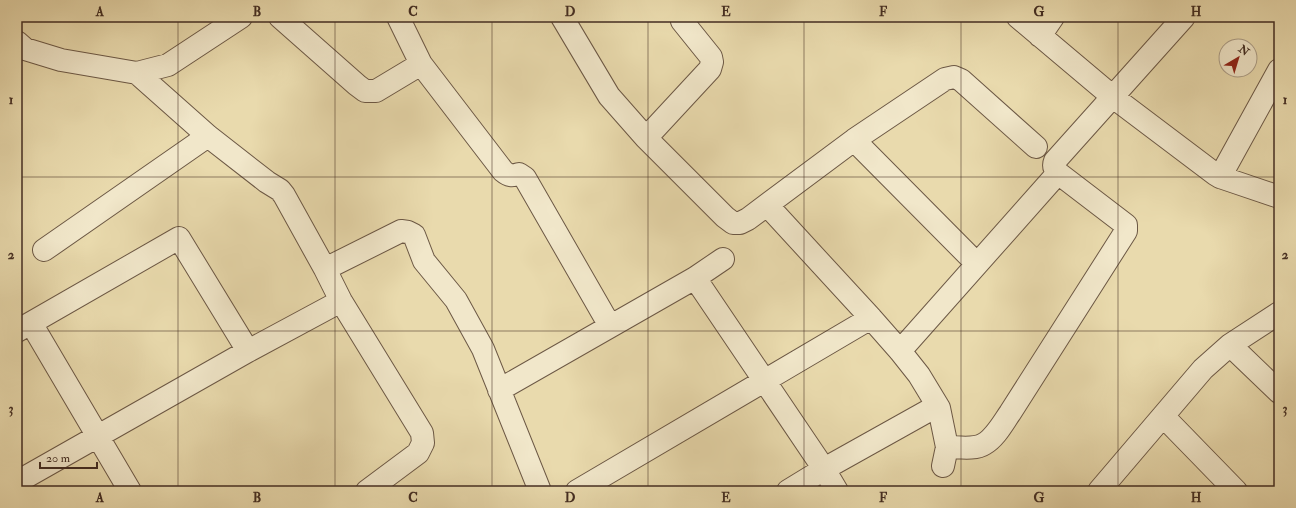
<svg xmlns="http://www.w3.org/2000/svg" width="1296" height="508" font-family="'IM FELL Double Pica',serif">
  <rect width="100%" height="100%" fill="#e9daad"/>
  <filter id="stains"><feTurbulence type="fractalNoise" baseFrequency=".005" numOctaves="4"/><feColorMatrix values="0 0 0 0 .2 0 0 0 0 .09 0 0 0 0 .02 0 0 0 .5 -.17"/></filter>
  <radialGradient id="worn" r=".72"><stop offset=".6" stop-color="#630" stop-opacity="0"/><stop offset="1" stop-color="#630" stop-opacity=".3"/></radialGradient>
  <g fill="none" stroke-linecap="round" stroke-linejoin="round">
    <g stroke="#6c5845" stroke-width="24">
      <path id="minor" d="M280,17L357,85L365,91H376L421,64
        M398,17L421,64L503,171C509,176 512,176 519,174L525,178L610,326
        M562,17L609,96L646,138L725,217L733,223H740L748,219L854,140L945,79L954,77L961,80L1036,147
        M1018,17L1113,97L1215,174L1220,177L1279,197
        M1040,36L1053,17
        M17,42L25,49L61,60L137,73L208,136L267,182L280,190L284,195L325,269L401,231L408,232L414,235L424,261L456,300L483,349L540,491
        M137,73L168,65L241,17
        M646,138L710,69L712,62L711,57L682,21L681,17
        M854,140L977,264
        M1220,177L1279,70
        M767,205L871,318L900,351L919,375L939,408L947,447L943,466
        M44,250L208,136
        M325,269L341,301L422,433L423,443L418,453L367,491
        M695,278L824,469L837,491
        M31,323L130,491
        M17,331L179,238L248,351
        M1230,345L1279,392
        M900,351L1058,173
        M499,390L695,278L723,259
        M1163,416L1236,491
        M947,447C958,447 975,450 984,444C995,438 1003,423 1010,413L1126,231V225L1058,173C1054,169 1053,166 1055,161L1184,17
        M17,482L248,351L341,301
        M577,491L871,318
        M788,491L824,469L935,407
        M1099,491L1203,369L1230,345L1279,313"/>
    </g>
    <use href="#minor" stroke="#f1e7ca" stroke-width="22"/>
  </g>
  <path fill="none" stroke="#432d22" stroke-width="1" stroke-opacity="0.55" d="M178,17V491M335,17V491M492,17V491M648,17V491M804,17V491M961,17V491M1118,17V491M17,177H1279M17,331H1279"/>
  <rect width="1296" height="508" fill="none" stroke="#e9daad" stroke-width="44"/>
  <g transform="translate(1238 58) rotate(38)"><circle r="19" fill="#f1e7ca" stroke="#ab9d87"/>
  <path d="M0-3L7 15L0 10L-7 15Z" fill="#8f2418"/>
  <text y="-6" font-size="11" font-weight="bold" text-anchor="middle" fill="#432d22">N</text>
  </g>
  <path d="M40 462v6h57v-6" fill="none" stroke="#432d22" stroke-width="2"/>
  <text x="46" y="462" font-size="12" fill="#432d22" stroke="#f1e7ca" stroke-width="3" paint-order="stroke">20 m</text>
  <rect x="22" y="22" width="1252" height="464" fill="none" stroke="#432d22" stroke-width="1.5"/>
  <g font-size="13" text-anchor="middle" font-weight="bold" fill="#432d22">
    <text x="100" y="16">A</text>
    <text x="257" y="16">B</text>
    <text x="413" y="16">C</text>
    <text x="570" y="16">D</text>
    <text x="726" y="16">E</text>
    <text x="883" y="16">F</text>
    <text x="1039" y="16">G</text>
    <text x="1196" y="16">H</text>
    <text x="11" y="104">1</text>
    <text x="1285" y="104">1</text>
    <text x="11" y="259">2</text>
    <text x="1285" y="259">2</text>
    <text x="11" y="413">3</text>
    <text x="1285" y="413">3</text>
    <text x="100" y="502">A</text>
    <text x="257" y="502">B</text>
    <text x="413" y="502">C</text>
    <text x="570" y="502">D</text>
    <text x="726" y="502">E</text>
    <text x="883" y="502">F</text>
    <text x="1039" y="502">G</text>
    <text x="1196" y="502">H</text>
  </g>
  <rect width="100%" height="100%" filter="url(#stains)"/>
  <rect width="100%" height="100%" fill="url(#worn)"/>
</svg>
